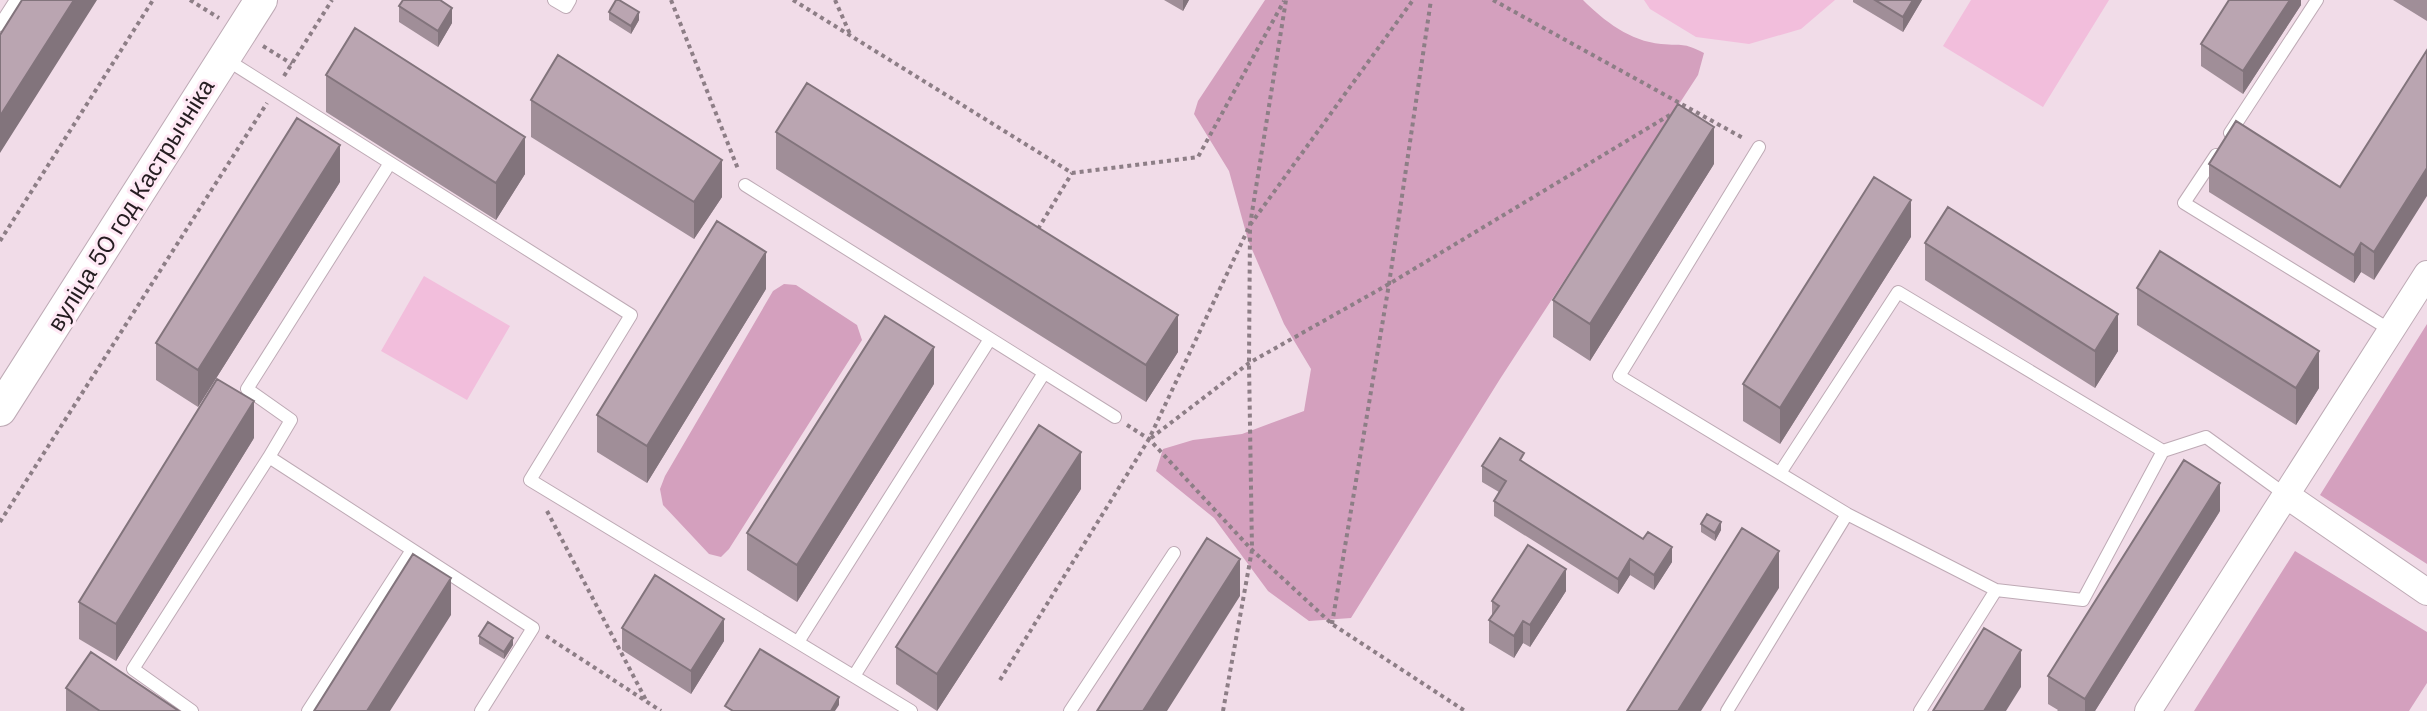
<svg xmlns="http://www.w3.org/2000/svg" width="2427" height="711" font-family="'DM Sans',sans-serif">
  <rect width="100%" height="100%" fill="#f1dce8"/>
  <path fill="#f2bedc" d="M1644,0H1835L1801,29L1749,44L1696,37L1650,9Z
    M1971,0H2109L2043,107L1943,46Z
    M424,276L510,326L467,400L381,351Z"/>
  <path fill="#d4a0be" d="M1265,0H1583C1604,21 1630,41 1661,44C1684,46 1682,42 1704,53L1698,75L1500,379L1351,618L1309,621L1268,591L1214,518L1156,471L1163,449L1193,440L1242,434L1304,411L1311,369L1284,324L1248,240L1229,171L1194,114L1198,101Z
    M784,284L796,285L857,325L862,340L729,549L721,557L709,554L663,505L660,489L665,476L773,291Z
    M2427,324V564L2320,495Z
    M2295,551L2427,632V683L2409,711H2194Z"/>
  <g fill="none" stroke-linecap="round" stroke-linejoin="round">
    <g stroke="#beaab5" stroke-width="14">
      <path id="service" d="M554,0L566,7L570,0
        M0,25L16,0
        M224,58L631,315L530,480L911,711
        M2230,133L2317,0
        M2216,155L2184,203L2392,331
        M390,163L247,389L291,420L269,457L533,628L481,711
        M745,185L1115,417
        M2163,451L2206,437L2286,495
        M1780,473L1898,292L2163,451L2083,600L1996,590
        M1847,514L1996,590L1920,711
        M798,642L990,339
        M854,676L1044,373
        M192,711L133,669L269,457
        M308,711L412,550
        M1070,711L1174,553
        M1727,711L1847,514L1619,376L1759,147"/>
    </g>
    <g stroke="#beaab5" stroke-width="28">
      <path id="minor" d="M2286,495L2427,592
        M2148,711L2427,274"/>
    </g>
    <g stroke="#beaab5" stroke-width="34">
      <path id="tertiary" d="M0,410L261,0"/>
    </g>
    <path stroke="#8d7e86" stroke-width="4" stroke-dasharray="4 4" stroke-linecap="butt" d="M190,0L219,18
      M671,0L738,169
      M793,0L1072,173L1198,157L1284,1
      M835,0L850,34
      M1493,0L1743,138
      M263,46L292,64
      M284,76L332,0
      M1038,229L1072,173
      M0,241L153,0
      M1127,425L1149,439L1252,550L1332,624L1465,711
      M1151,438L1249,363L1389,284L1673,113
      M547,511L647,702
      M0,522L267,103
      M1332,624L1389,284L1431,0
      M546,636L661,711
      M1000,680L1149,439L1250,225L1413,0
      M1223,711L1252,550L1249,363L1250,225L1286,0"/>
    <use href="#service" stroke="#fff" stroke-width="12"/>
    <use href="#minor" stroke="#fff" stroke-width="26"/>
    <use href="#tertiary" stroke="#fff" stroke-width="32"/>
  </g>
  <path fill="#a08e98" d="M1164,0H1189L1183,11Z
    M1853,0H1922L1903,32L1853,2Z
    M2301,0V5L2243,94L2201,66V44Z
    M2393,0H2427V21Z
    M399,6L452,23L438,47L399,22Z
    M609,12L639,20L631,34L609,20Z
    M2427,50L2374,280L2361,272L2354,283L2209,192V164L2340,187Z
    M326,75L525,174L496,220L326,112Z
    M531,100L722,197L694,239L531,137Z
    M776,132L1178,352L1146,402L776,169Z
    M1714,164L1590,361L1553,337V300Z
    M340,182L198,407L156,380V343Z
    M1911,237L1780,444L1743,421V384Z
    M1925,243L2118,351L2095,388L1925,280Z
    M2137,288L2319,388L2296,425L2137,325Z
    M766,289L647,483L597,452V415Z
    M934,384L797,602L747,570V533Z
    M254,438L116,661L79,639V602Z
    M1524,463L1672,562L1654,590L1630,575L1618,594L1494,516V501L1499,492L1482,482V466Z
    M1081,489L937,711L896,684V647Z
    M2220,511L2095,711H2057L2058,710L2048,704V676Z
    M1701,524L1721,530L1715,541L1701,532Z
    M1566,591L1530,647L1523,643L1514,658L1489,643V620L1492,616V601Z
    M622,628L724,641L691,694L622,650Z
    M479,636L513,645L504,659L479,644Z
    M66,688L179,711H66Z"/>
  <path fill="#82747c" d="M74,0H97L0,153V116Z
    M1183,0H1189L1183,11Z
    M1913,0H1922L1903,32V17Z
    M2290,0H2301V5L2243,94V71Z
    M452,8V23L438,47V31Z
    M639,12V20L631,34V26Z
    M1714,127V164L1590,361V324Z
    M525,137V174L496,220V183Z
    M340,145V182L198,407V370Z
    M722,160V197L694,239V202Z
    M2427,168V196L2374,280V252Z
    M1911,200V237L1780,444V408Z
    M2361,243V272L2354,283V255Z
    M766,252V289L647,483V446Z
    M2118,314V351L2095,388V351Z
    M1178,315V352L1146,402V365Z
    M934,347V384L797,602V565Z
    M2319,351V388L2296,425V388Z
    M254,401V438L116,661V624Z
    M1081,452V489L937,711V674Z
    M2220,483V511L2095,711H2085V699Z
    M1721,522V530L1715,541V533Z
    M1672,547V562L1654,590V575Z
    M1779,551V588L1701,711H1678Z
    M1240,559V596L1167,711H1143Z
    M1630,559V575L1618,594V579Z
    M1566,569V591L1530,647V625Z
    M451,578V615L390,711H367Z
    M724,619V641L691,694V671Z
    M1523,621V643L1514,658V636Z
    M513,638V645L504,659V652Z
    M2021,650V687L2006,711H1984Z
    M839,697V705L835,711H831Z"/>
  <path fill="#baa5b1" stroke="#82747c" stroke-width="2" d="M22,0H74L0,116V35Z
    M403,0H440L452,8L438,31L399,6Z
    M616,0H619L639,12L631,26L609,12Z
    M1875,0H1913L1903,17Z
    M2229,0H2290L2243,71L2201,44Z
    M355,28L525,137L496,183L326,75Z
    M2427,50V168L2374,252L2361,243L2354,255L2209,164L2236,121L2340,187Z
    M558,55L722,160L694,202L531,100Z
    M807,83L1178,315L1146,365L776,132Z
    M1678,104L1714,127L1590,324L1553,300Z
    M297,118L340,145L198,370L156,343Z
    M1874,177L1911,200L1780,408L1743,384Z
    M1948,207L2118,314L2095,351L1925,243Z
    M717,221L766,252L647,446L597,415Z
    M2160,251L2319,351L2296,388L2137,288Z
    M885,316L934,347L797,565L747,533Z
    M217,379L254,401L116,624L79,602Z
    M1039,425L1081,452L937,674L896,647Z
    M1500,438L1524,453L1520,460L1643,539L1648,532L1672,547L1654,575L1630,559L1618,579L1494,501L1506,481L1482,466Z
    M2184,460L2220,483L2085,699L2048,676Z
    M1707,514L1721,522L1715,533L1701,524Z
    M1742,528L1779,551L1678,711H1627Z
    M1207,538L1240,559L1143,711H1097Z
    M1528,545L1566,569L1530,625L1523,621L1514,636L1489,620L1499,606L1492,601Z
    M413,554L451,578L367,711H314Z
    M655,575L724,619L691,671L622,628Z
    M488,622L513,638L504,652L479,636Z
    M1984,628L2021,650L1984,711H1933Z
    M760,649L839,697L831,711H733L725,706Z
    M91,652L179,711H100L66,688Z"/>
  <g text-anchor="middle" stroke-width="6" stroke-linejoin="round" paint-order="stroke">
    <g font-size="24" fill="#251d21" stroke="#ffe9f5">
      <text transform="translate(131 205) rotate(-58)" y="8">вуліца 50 год Кастрычніка</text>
    </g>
  </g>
</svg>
